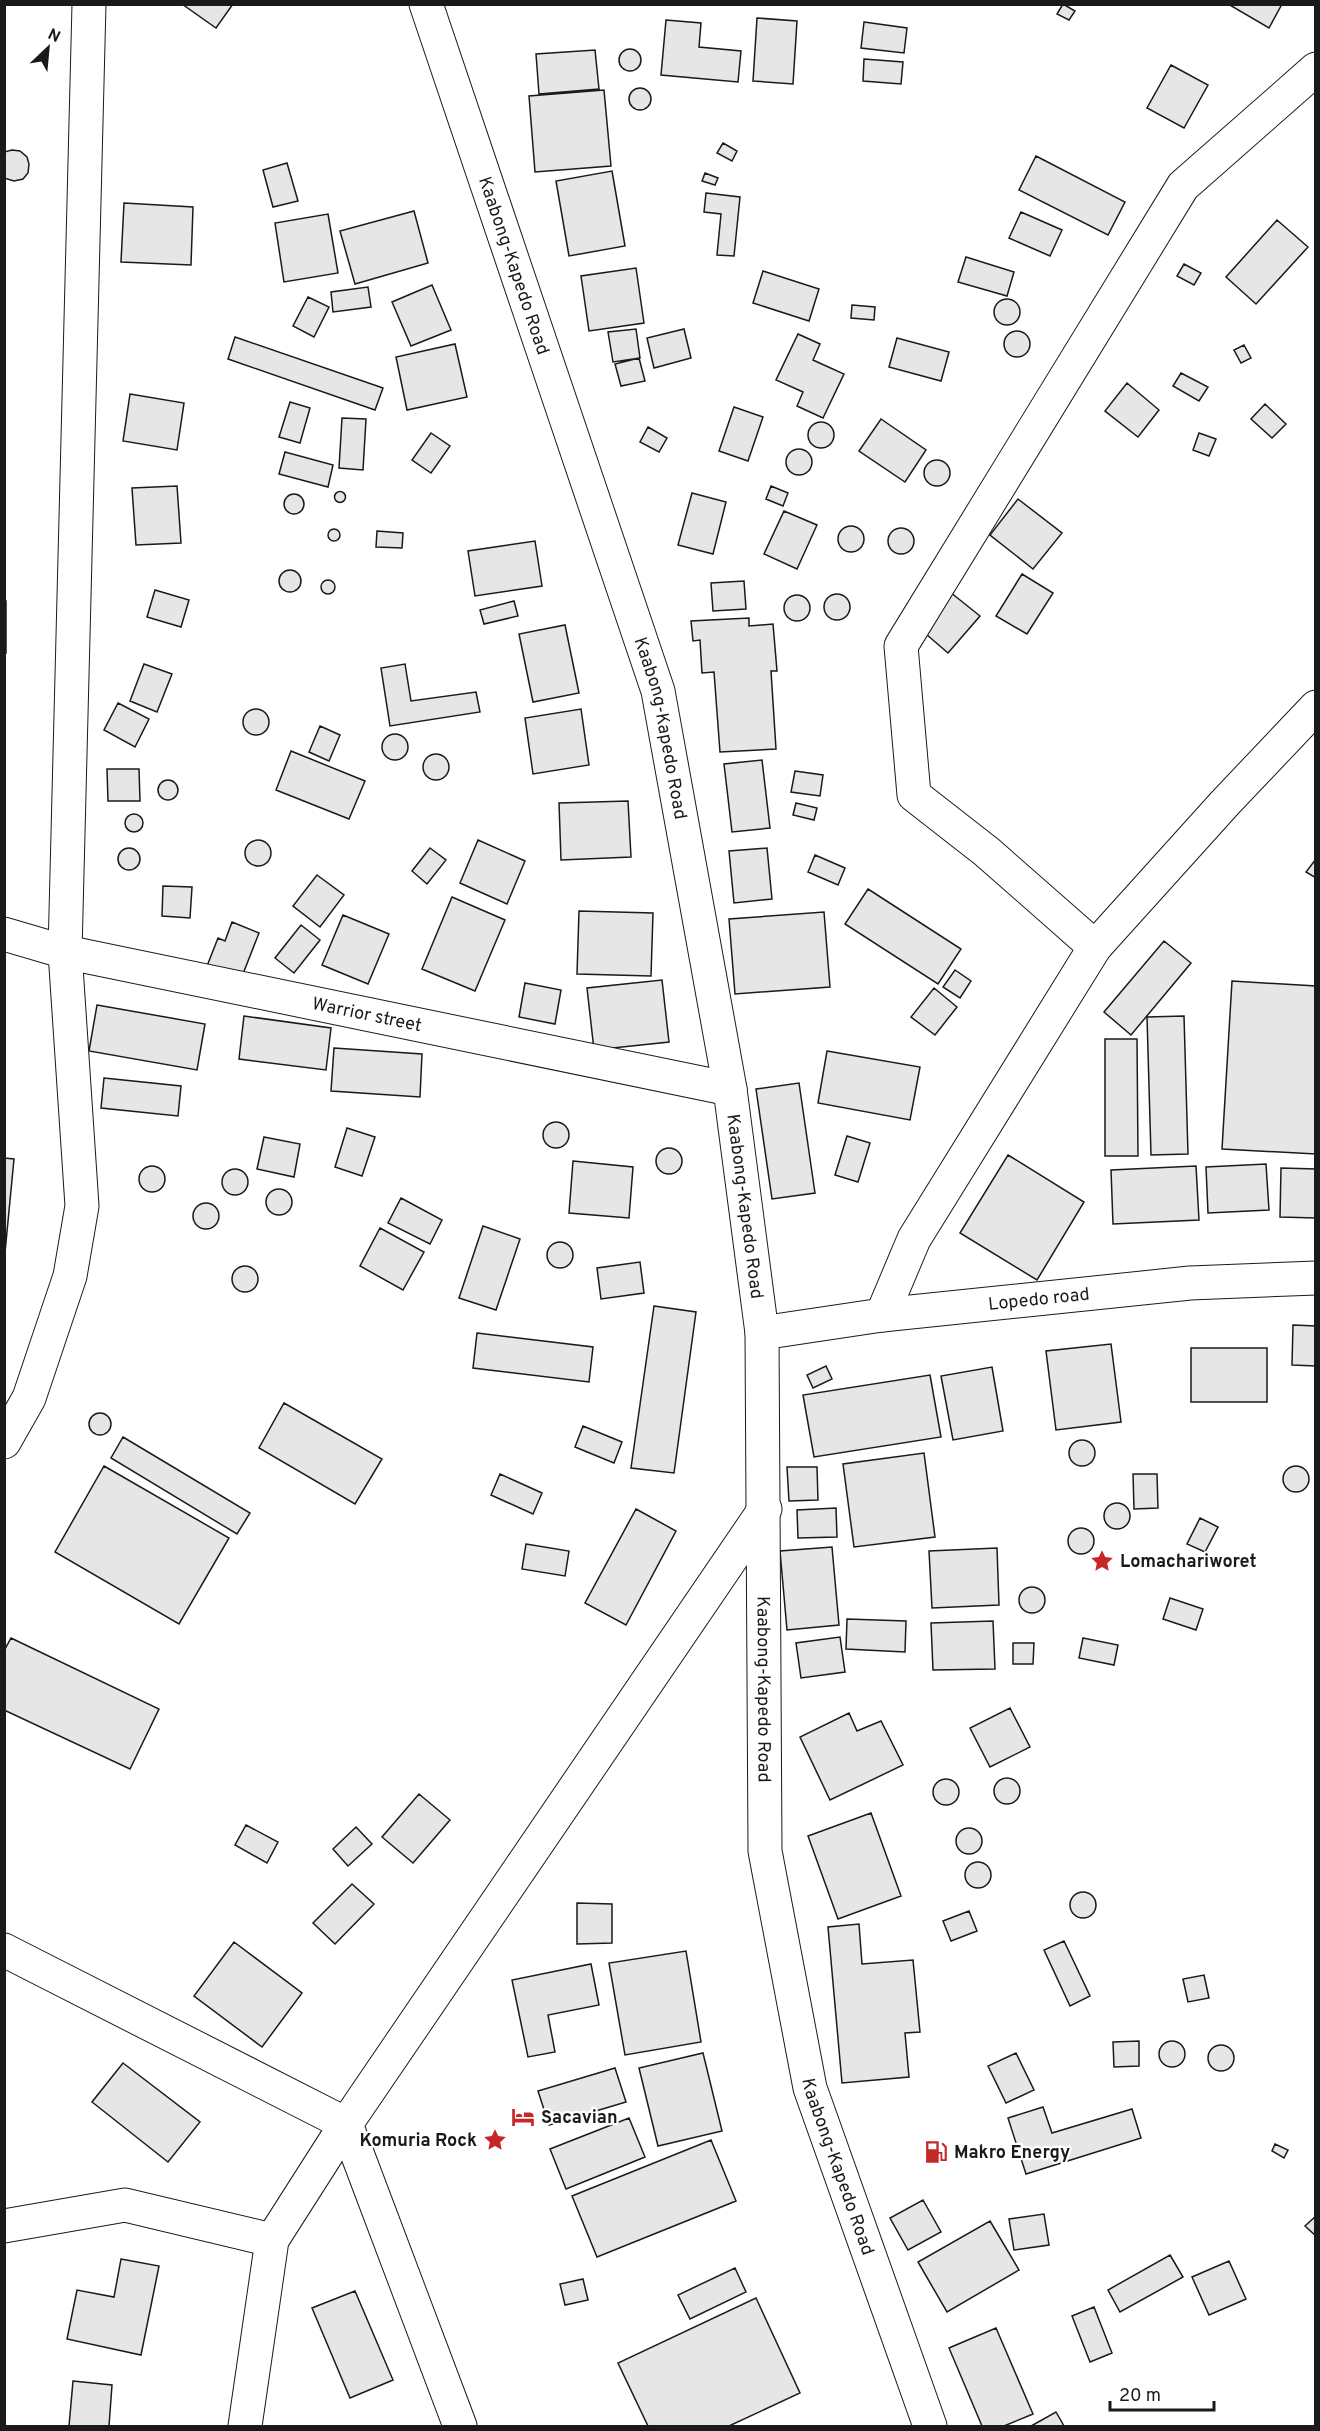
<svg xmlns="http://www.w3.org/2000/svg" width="1320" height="2431" font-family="Overpass,sans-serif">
  <rect width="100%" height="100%" fill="#fff"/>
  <path fill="#e6e6e6" stroke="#1a1a1a" stroke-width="1.5" d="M182,4H233L216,28Z
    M1063,4L1075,11L1069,20L1057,14Z
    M1228,4H1282L1269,28Z
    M757,18L797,21L793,84L753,81Z
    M666,20L701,23L699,47L741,51L738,82L661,75Z
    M864,22L907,28L904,53L861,48Z
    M619 60a11 11 0 1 1 22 0a11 11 0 1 1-22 0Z
    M595,50L599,89L539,94L536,54Z
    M864,59L903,62L901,84L863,81Z
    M1171,65L1208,85L1184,128L1147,108Z
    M629 99a11 11 0 1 1 22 0a11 11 0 1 1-22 0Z
    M604,90L611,166L535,172L529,96Z
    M723,143L737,151L732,161L717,153Z
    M12,150L20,151L27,157L29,164L28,173L23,179L14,181L4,178V152Z
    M1036,156L1125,202L1108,235L1019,190Z
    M287,163L298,201L273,207L263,170Z
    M612,171L625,246L569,256L556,181Z
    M705,173L718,178L715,185L702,181Z
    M706,193L740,197L734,256L717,255L721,214L704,212Z
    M124,203L193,207L191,265L121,262Z
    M414,211L428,263L355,284L340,231Z
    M1021,212L1062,230L1050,256L1009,238Z
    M328,214L338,273L284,282L275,223Z
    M1277,220L1308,247L1256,304L1226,277Z
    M966,257L1014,272L1007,296L958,282Z
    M1184,264L1201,273L1194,285L1177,276Z
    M636,268L644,323L589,331L581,276Z
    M763,271L819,289L809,321L753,303Z
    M432,285L451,330L411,346L392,302Z
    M368,287L371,307L333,312L331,292Z
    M308,297L329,307L314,337L293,326Z
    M994 312a13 13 0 1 1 26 0a13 13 0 1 1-26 0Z
    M852,305L875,307L874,320L851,318Z
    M636,329L640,358L613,362L608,332Z
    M684,329L691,358L654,368L647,338Z
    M1004 344a13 13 0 1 1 26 0a13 13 0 1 1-26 0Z
    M798,334L820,344L813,360L844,374L823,418L797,406L803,392L776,380Z
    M235,337L383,388L375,410L228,359Z
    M897,338L949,352L941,381L889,367Z
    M455,344L467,397L407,410L396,357Z
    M1244,345L1251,358L1241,363L1234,350Z
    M639,358L645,381L621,386L615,364Z
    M1181,373L1208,387L1199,401L1173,386Z
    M1127,383L1159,410L1138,437L1105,411Z
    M130,394L184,403L177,450L123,441Z
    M290,402L310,408L300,443L279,437Z
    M1265,404L1286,424L1272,438L1251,419Z
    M734,407L763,417L748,461L719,451Z
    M342,418L366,419L363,470L339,468Z
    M881,419L926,450L905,482L859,451Z
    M808 435a13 13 0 1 1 26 0a13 13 0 1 1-26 0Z
    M648,427L667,438L659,452L640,442Z
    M431,433L450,446L431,473L412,460Z
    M1199,433L1216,439L1209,456L1193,450Z
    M786 462a13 13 0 1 1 26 0a13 13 0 1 1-26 0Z
    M285,452L333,465L328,487L279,474Z
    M924 473a13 13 0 1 1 26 0a13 13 0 1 1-26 0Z
    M177,486L181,543L136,545L132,488Z
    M771,486L788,493L783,506L766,499Z
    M334.5 497a5.5 5.5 0 1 1 11 0a5.5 5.5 0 1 1-11 0Z
    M692,493L726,502L713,554L678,545Z
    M284 504a10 10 0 1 1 20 0a10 10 0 1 1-20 0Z
    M1018,499L1062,533L1033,569L990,535Z
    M784,511L817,525L797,569L764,554Z
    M838 539a13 13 0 1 1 26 0a13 13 0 1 1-26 0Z
    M888 541a13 13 0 1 1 26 0a13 13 0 1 1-26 0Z
    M328 535a6 6 0 1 1 12 0a6 6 0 1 1-12 0Z
    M377,531L403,533L402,548L376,547Z
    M535,541L542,586L475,596L468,551Z
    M279 581a11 11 0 1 1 22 0a11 11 0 1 1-22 0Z
    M1022,574L1053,593L1027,634L996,616Z
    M321 587a7 7 0 1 1 14 0a7 7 0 1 1-14 0Z
    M744,581L746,609L713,611L711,583Z
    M155,590L189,600L181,627L147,617Z
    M950,592L980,616L948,653L919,628Z
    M824 607a13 13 0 1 1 26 0a13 13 0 1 1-26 0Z
    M784 608a13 13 0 1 1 26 0a13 13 0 1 1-26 0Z
    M4,601H6V653H4Z
    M514,601L518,616L484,624L480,610Z
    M749,618V626L773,624L777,671H771L776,749L720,752L714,672L702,673L700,640L693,641L691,621Z
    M565,625L579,693L533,702L519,634Z
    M144,664L172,674L157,712L130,701Z
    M405,664L411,701L476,692L480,712L390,726L381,668Z
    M118,703L149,719L135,747L104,730Z
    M581,709L589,765L533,774L525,718Z
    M243 722a13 13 0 1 1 26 0a13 13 0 1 1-26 0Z
    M320,726L340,735L329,761L309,752Z
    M382 747a13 13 0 1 1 26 0a13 13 0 1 1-26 0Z
    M291,751L365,781L349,819L276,790Z
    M423 767a13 13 0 1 1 26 0a13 13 0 1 1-26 0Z
    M762,760L770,828L732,832L724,764Z
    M107,769H139L140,801H108Z
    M795,771L823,775L820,796L791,792Z
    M158 790a10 10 0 1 1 20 0a10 10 0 1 1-20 0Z
    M628,801L631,857L561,860L559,803Z
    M796,803L817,808L814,820L793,815Z
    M125 823a9 9 0 1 1 18 0a9 9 0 1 1-18 0Z
    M478,840L525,861L507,904L460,883Z
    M245 853a13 13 0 1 1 26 0a13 13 0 1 1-26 0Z
    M430,848L446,860L427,884L412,871Z
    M767,848L772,899L734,903L729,851Z
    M118 859a11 11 0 1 1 22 0a11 11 0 1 1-22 0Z
    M815,855L845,868L838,885L808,872Z
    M1316,859V878L1306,872Z
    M317,875L344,895L320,927L293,906Z
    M163,886L192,887L190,918L162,916Z
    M868,889L961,949L938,984L845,924Z
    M452,897L505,920L475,991L422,969Z
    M579,911L653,913L651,976L577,974Z
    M824,912L830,987L735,994L729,919Z
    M343,915L389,934L368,984L322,965Z
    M232,922L259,933L241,979L207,966L218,938L225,941Z
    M301,925L320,940L294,973L275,958Z
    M1164,941L1191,963L1131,1035L1104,1012Z
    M955,970L971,981L960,998L943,987Z
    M662,980L669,1042L594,1050L587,988Z
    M1232,981L1316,986V1154L1222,1149Z
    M525,983L561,990L555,1024L519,1017Z
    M934,988L957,1007L935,1035L911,1017Z
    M97,1005L205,1024L197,1070L89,1051Z
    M244,1016L331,1028L326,1070L239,1059Z
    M1184,1016L1188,1154L1151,1155L1147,1017Z
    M1105,1039H1137L1138,1156H1105Z
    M334,1048L422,1054L420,1097L331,1091Z
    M827,1051L920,1067L910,1120L818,1103Z
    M104,1078L181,1086L178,1116L101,1108Z
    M799,1083L815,1193L772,1199L756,1089Z
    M543 1135a13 13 0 1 1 26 0a13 13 0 1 1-26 0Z
    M347,1128L375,1137L362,1176L335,1167Z
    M847,1136L870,1143L858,1182L835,1175Z
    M264,1137L300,1144L294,1177L257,1169Z
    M656 1161a13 13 0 1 1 26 0a13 13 0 1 1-26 0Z
    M1008,1155L1084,1202L1037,1280L960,1233Z
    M4,1158L14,1159L4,1263Z
    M573,1161L633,1167L629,1218L569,1213Z
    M1266,1164L1269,1210L1208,1213L1206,1167Z
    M1196,1166L1199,1220L1113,1224L1111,1170Z
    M139 1179a13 13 0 1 1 26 0a13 13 0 1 1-26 0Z
    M1281,1168L1316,1169V1218L1280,1217Z
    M222 1182a13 13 0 1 1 26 0a13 13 0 1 1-26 0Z
    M266 1202a13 13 0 1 1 26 0a13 13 0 1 1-26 0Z
    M401,1198L442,1220L430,1244L388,1223Z
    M193 1216a13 13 0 1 1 26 0a13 13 0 1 1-26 0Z
    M483,1226L520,1239L496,1310L459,1298Z
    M380,1228L424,1252L403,1290L360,1266Z
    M547 1255a13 13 0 1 1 26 0a13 13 0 1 1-26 0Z
    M640,1262L644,1293L601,1299L597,1268Z
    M232 1279a13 13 0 1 1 26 0a13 13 0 1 1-26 0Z
    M654,1306L696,1312L674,1473L631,1468Z
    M1293,1325L1316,1326V1366L1292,1365Z
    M477,1333L593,1347L589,1382L473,1368Z
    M1111,1344L1121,1422L1056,1430L1046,1351Z
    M1191,1348H1267V1402H1191Z
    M826,1366L832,1379L813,1388L807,1375Z
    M992,1367L1003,1431L953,1440L941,1376Z
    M930,1375L941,1437L814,1457L803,1395Z
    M284,1403L382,1459L355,1504L259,1448Z
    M89 1424a11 11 0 1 1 22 0a11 11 0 1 1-22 0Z
    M583,1426L622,1442L614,1463L575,1447Z
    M123,1437L250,1513L237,1534L111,1458Z
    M1069 1453a13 13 0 1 1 26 0a13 13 0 1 1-26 0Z
    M924,1453L935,1537L854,1547L843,1464Z
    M104,1466L229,1538L179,1624L55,1552Z
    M1283 1479a13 13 0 1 1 26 0a13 13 0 1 1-26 0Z
    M787,1467H817L818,1500L789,1501Z
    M500,1474L542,1493L533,1514L491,1495Z
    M1133,1474H1157L1158,1508L1134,1509Z
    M1104 1516a13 13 0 1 1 26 0a13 13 0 1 1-26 0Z
    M836,1508L837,1537L798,1538L797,1510Z
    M636,1509L676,1531L626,1625L585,1603Z
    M1200,1518L1218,1527L1205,1552L1187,1544Z
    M1068 1541a13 13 0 1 1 26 0a13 13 0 1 1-26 0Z
    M526,1544L569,1551L565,1576L522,1569Z
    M832,1547L839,1625L787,1630L780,1551Z
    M997,1548L999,1605L932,1608L929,1551Z
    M1019 1600a13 13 0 1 1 26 0a13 13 0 1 1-26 0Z
    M1170,1598L1203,1609L1196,1630L1163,1619Z
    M847,1619L906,1621L905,1652L846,1649Z
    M993,1621L995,1669L933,1670L931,1623Z
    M840,1637L845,1672L801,1678L796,1643Z
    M11,1638L159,1709L130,1769L4,1710V1651Z
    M1083,1638L1118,1645L1114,1665L1079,1658Z
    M1013,1643H1034L1033,1664H1013Z
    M1010,1708L1030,1747L990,1767L970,1728Z
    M849,1713L857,1731L881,1721L903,1765L830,1800L800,1737Z
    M994 1791a13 13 0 1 1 26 0a13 13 0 1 1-26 0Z
    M933 1792a13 13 0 1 1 26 0a13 13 0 1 1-26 0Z
    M419,1794L450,1820L413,1863L382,1837Z
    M871,1813L901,1896L838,1919L808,1836Z
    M246,1825L278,1842L267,1863L235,1845Z
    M356,1827L372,1844L348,1866L333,1849Z
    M956 1841a13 13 0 1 1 26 0a13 13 0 1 1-26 0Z
    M965 1875a13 13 0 1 1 26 0a13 13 0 1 1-26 0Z
    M352,1884L374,1904L335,1944L313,1923Z
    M1070 1905a13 13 0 1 1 26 0a13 13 0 1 1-26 0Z
    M577,1903L612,1904V1943L577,1944Z
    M969,1911L977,1931L951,1941L943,1921Z
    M859,1924L862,1964L913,1960L920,2032L905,2033L909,2077L842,2083L828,1927Z
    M1064,1941L1090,1996L1070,2006L1044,1950Z
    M234,1942L302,1993L262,2047L194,1996Z
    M686,1951L701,2042L625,2055L609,1963Z
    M591,1964L599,2005L548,2015L555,2052L528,2057L512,1980Z
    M1204,1975L1209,1998L1188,2002L1183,1979Z
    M1139,2041V2066L1114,2067L1113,2042Z
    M1159 2054a13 13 0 1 1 26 0a13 13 0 1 1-26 0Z
    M1208 2058a13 13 0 1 1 26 0a13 13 0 1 1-26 0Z
    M703,2053L722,2131L658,2146L639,2068Z
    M1016,2053L1034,2090L1006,2103L988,2066Z
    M123,2063L200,2122L168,2162L92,2102Z
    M615,2068L626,2102L549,2125L538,2091Z
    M1043,2107L1052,2133L1132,2109L1141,2138L1026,2174L1008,2118Z
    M629,2118L645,2157L566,2189L550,2149Z
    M711,2140L736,2201L597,2257L572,2196Z
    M1275,2144L1288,2150L1284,2158L1272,2151Z
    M923,2200L941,2232L908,2250L890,2218Z
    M1044,2214L1049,2245L1014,2250L1009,2219Z
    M1316,2216V2236L1305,2226Z
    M990,2221L1019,2270L947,2312L918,2262Z
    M1170,2255L1183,2277L1120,2312L1108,2290Z
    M121,2259L159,2266L141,2355L67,2339L77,2290L114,2297Z
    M1229,2261L1246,2299L1209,2315L1192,2277Z
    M735,2268L746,2292L690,2319L678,2295Z
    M583,2279L588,2300L565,2305L560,2284Z
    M355,2291L393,2380L350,2398L312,2308Z
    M756,2298L800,2393L729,2426H648L618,2363Z
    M1094,2307L1112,2353L1090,2362L1072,2316Z
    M996,2328L1033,2414L1004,2426H982L949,2348Z
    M73,2381L112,2385L109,2426H69Z
    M1056,2412L1064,2426H1031Z"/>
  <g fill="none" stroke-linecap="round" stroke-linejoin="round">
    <g stroke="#1a1a1a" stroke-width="35">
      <g id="minor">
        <path id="s1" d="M4,934L65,952L730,1089"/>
        <path d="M1095,947L987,852L914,795L901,646L1183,186L1316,69"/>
        <path d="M882,1315L914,1239L1095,947L1224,804L1316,707"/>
        <path id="s2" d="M762,1333L882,1315L1190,1283L1316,1278"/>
        <path d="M4,1442L29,1398L70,1276L82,1206L65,952L89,4"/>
        <path d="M4,1950L346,2124L460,2426"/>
        <path d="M4,2226L125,2205L272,2240"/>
        <path d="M245,2426L272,2240L346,2124L765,1509"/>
      </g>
    </g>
    <g stroke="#1a1a1a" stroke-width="35">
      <g id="major">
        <path id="s3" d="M426,4L658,691L730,1089L762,1333L765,1851L810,2088L930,2426"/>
      </g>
    </g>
    <use href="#minor" stroke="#fff" stroke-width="33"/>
    <use href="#major" stroke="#fff" stroke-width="33"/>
  </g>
  <defs>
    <g id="sight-bare" transform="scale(1.8)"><path d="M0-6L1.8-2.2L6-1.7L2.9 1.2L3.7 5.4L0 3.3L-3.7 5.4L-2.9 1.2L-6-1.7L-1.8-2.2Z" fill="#c62828" stroke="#fff" stroke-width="2.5" paint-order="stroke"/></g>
    <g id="hotel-bare" transform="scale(1.8)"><path d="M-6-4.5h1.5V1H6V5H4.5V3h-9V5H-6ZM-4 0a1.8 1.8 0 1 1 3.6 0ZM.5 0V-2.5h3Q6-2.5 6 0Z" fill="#c62828" stroke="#fff" stroke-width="2.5" paint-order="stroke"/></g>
    <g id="fuel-bare" transform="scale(1.8)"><path d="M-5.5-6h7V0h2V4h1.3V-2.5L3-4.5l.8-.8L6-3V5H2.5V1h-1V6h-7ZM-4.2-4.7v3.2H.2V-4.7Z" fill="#c62828" stroke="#fff" stroke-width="2.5" paint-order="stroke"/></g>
  </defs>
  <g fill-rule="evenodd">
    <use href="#sight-bare" x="1102" y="1561"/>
    <use href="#hotel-bare" x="523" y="2117"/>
    <use href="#sight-bare" x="495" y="2140"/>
    <use href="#fuel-bare" x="936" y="2152"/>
  </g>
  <g text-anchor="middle" stroke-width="4.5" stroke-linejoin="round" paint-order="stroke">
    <g font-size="18" fill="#1a1a1a" stroke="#fff">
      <text dy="6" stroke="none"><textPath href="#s3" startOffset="276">Kaabong-Kapedo Road</textPath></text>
      <text dy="6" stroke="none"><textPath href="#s3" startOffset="762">Kaabong-Kapedo Road</textPath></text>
      <text dy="6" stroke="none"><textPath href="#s1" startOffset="372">Warrior street</textPath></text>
      <text dy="6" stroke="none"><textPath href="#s3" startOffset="1248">Kaabong-Kapedo Road</textPath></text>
      <text dy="6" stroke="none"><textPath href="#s2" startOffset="279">Lopedo road</textPath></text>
      <text dy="6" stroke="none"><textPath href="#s3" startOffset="1732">Kaabong-Kapedo Road</textPath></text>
      <text dy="6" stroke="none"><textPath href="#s3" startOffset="2218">Kaabong-Kapedo Road</textPath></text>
    </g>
    <g font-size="18" font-weight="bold" fill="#1a1a1a" stroke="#fff" text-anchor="start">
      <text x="1120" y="1567">Lomachariworet</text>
      <text x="541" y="2123">Sacavian</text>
      <text x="477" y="2146" text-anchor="end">Komuria Rock</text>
      <text x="954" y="2158">Makro Energy</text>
    </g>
  </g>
  <rect width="1320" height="2431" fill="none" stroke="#1a1a1a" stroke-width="12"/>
  <g transform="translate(48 48) rotate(26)" stroke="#ffffff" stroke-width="4.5" paint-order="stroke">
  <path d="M0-4.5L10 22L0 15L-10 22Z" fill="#1a1a1a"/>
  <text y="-9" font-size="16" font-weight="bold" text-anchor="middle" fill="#1a1a1a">N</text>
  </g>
  <path d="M1110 2401v9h104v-9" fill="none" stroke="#1a1a1a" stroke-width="3"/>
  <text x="1119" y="2401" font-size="18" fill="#1a1a1a" stroke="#ffffff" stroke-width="4.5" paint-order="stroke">20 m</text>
</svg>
